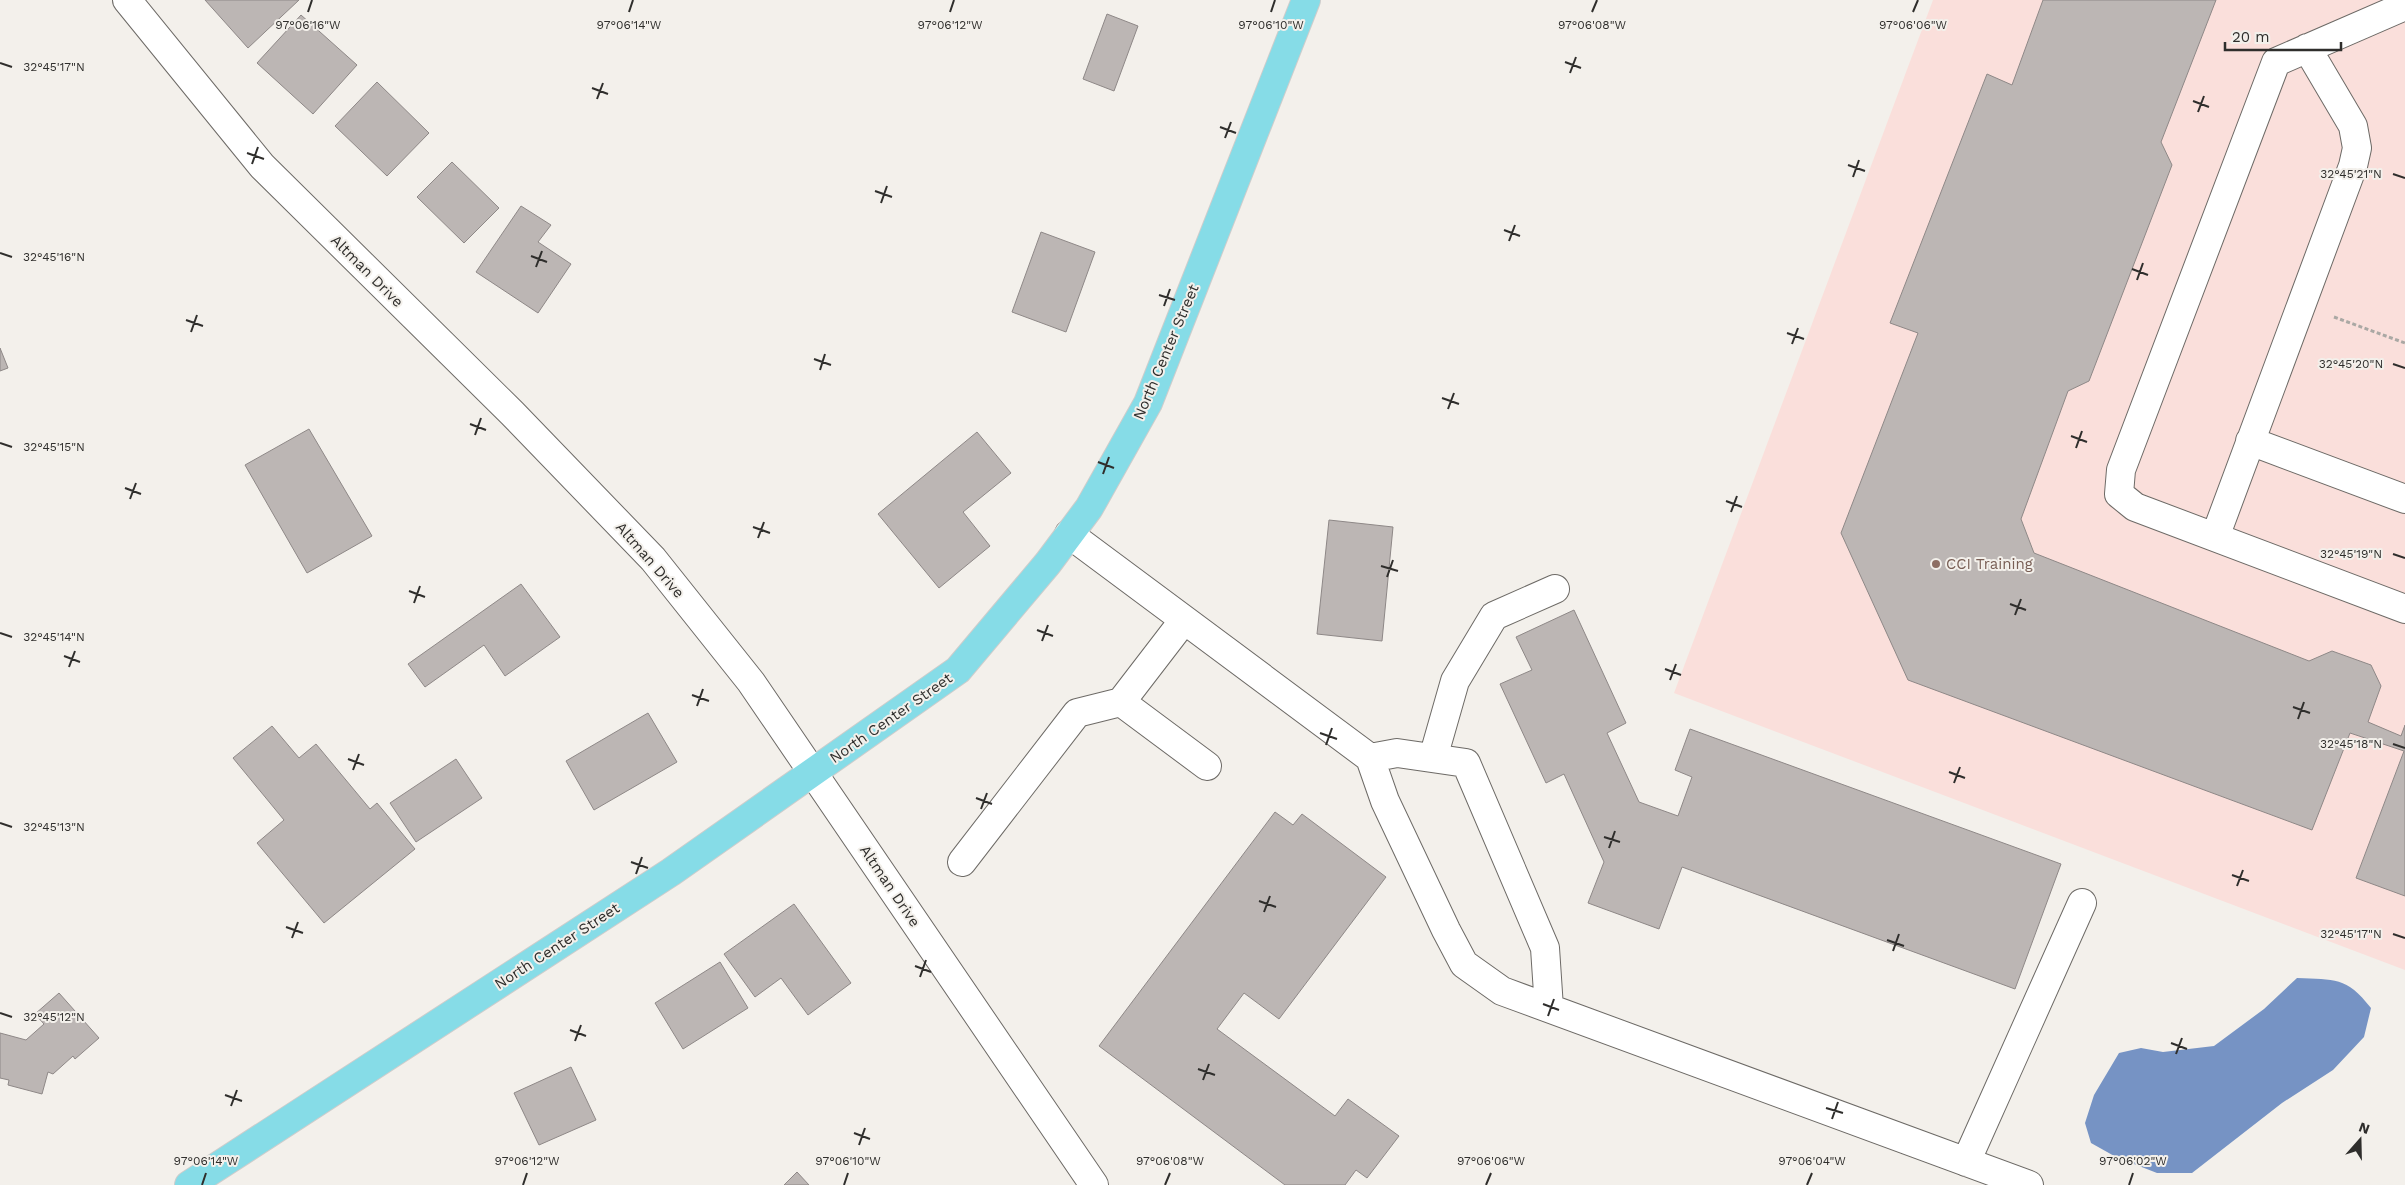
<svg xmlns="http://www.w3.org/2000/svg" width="2405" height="1185" font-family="'Work Sans',sans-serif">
  <rect width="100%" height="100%" fill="#f3f0eb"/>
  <path fill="#fadfdb" d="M1933,0H2405V970L1674,693Z"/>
  <path fill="#7693c4" d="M2297,978C2335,980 2346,976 2371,1008L2364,1037L2333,1070L2282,1103L2192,1173H2157L2116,1157L2091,1143L2085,1123L2094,1095L2119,1053L2141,1048L2163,1052L2214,1046L2264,1009Z"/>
  <path fill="#bcb6b4" stroke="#8e8887" d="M205,0H299L248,48Z
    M2043,0H2216L2161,142L2172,165L2089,381L2068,391L2021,519L2034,553L2309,661L2332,651L2371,665L2381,686L2368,722L2401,736L2405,725V896L2356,878L2404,751L2350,733L2312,830L1908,680L1841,533L1918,333L1890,323L1987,74L2012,85Z
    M1107,14L1138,26L1114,91L1083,79Z
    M301,15L357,65L313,114L257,63Z
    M377,82L429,133L387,176L335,126Z
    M452,162L499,208L464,243L417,197Z
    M521,206L551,225L538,242L571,264L538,313L476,272Z
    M1041,232L1095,252L1066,332L1012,312Z
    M0,348L8,368L0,371Z
    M309,429L372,536L307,573L245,465Z
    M977,432L1011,473L963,512L990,546L939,588L878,514Z
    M1329,520L1393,527L1382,641L1317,634Z
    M521,584L560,637L505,676L484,645L425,687L408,664Z
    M1574,610L1626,723L1607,733L1639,802L1678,816L1692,777L1675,770L1690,729L2061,864L2015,989L1682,867L1659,929L1588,903L1604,862L1564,774L1546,783L1500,684L1532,670L1516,637Z
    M648,713L677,762L594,810L566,761Z
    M272,726L299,758L316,744L370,809L377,803L415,849L324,923L257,843L284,820L233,758Z
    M456,759L482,798L416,842L390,803Z
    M1275,812L1293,825L1302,814L1386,877L1279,1019L1244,993L1217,1029L1335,1116L1348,1099L1399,1136L1367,1178L1356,1170L1345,1185H1285L1099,1046Z
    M794,904L851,983L808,1015L781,978L755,997L724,954Z
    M720,962L748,1008L683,1049L655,1003Z
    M59,993L99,1038L75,1059L73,1056L53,1074L48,1072L42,1094L8,1085L9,1080L0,1078V1033L26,1040L44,1024L35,1014Z
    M571,1067L596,1120L539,1145L514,1093Z
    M797,1172L809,1185H784Z"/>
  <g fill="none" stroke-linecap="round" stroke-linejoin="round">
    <g stroke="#6d6a66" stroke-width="30">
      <path id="minor" d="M127,0L262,166L512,413L653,559L751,682L1094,1185
        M2405,6L2276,62L2121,470L2119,494L2135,507L2405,609
        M2250,441L2405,499
        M1069,534L1370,758L1385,801L1446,930L1464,964L1502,991L2029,1185
        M2215,537L2353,166L2357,148L2353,126L2307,48
        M1121,702L1207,766
        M1370,758L1397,753L1466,763L1545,948L1549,1008
        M1433,758L1455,681L1494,616L1555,589
        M962,862L1077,713L1121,702L1184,620
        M1966,1162L2082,903"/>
    </g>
    <g stroke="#cdcdcc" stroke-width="30">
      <path id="major" d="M189,1185L671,872L958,670L1048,563L1089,508L1148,403L1306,0"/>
    </g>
    <path stroke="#aaa8a4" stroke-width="3" stroke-dasharray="4 2.5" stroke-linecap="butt" d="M2334,317L2405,343"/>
    <use href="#minor" stroke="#fff" stroke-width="28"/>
    <use href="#major" stroke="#86dce7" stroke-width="28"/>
  </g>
  <path fill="none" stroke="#2f2e2c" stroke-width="2" d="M308,12L312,0M629,12L633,0M950,12L954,0M1271,12L1275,0M1592,12L1597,0M1913,12L1918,0M1565,62L1581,68M0,63L12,67M1570,73L1576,57M592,88L608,94M597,99L603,83M2193,101L2209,107M2198,112L2204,96M1220,127L1236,133M1225,138L1231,122M247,153L264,159M252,164L258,147M1848,165L1865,171M2393,174L2405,178M1853,177L1859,160M875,191L892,197M881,203L887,186M1504,230L1520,236M1509,241L1515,225M0,253L12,257M531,256L547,262M536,267L542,251M2132,269L2148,275M2137,280L2143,263M1159,295L1175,300M1164,306L1170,289M186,320L203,326M191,332L197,315M1787,333L1804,339M1792,344L1798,328M814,359L831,365M2393,364L2405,368M820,370L825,354M1442,398L1459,404M1448,409L1454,393M470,424L486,430M475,435L481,418M2071,436L2087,442M0,443L12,447M2076,448L2082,431M1098,462L1114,468M1103,474L1109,457M125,488L141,494M130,499L136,483M1726,501L1742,507M1731,512L1737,496M753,527L770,533M758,538L764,522M2393,554L2405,558M1381,566L1398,571M1387,577L1393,560M409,591L425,597M414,603L420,586M2010,604L2026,610M2015,615L2021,599M1037,630L1053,636M0,633L12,637M1042,641L1048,625M64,656L80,662M69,667L75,651M1665,669L1681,675M1670,680L1676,664M692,695L709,701M697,706L703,689M2293,707L2310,713M2298,719L2304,702M1320,733L1337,739M2393,744L2405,748M1326,745L1332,728M348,759L364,765M353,770L359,754M1949,772L1965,778M1954,783L1960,767M976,798L992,804M981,809L987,793M0,823L12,827M1604,837L1620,842M1609,848L1615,831M631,862L648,868M636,874L642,857M2232,875L2249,881M2237,886L2243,870M1259,901L1276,907M1264,912L1270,896M286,927L303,933M2393,934L2405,938M292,938L298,922M1887,940L1904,946M1893,951L1899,934M915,966L931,972M920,977L926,960M1543,1004L1559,1010M0,1013L12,1017M1548,1016L1554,999M570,1030L586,1036M575,1041L581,1025M2171,1043L2187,1049M2176,1054L2182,1038M1198,1069L1215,1075M1203,1080L1209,1064M225,1095L242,1101M231,1106L237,1090M1826,1108L1843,1113M1832,1119L1838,1102M854,1133L870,1139M859,1145L865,1128M202,1185L206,1173M523,1185L527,1173M844,1185L848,1173M1165,1185L1170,1173M1486,1185L1491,1173M1807,1185L1812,1173M2129,1185L2133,1173"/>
  <circle fill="#8d6e63" stroke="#f3f0eb" stroke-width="2" cx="1936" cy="564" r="5"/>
  <g text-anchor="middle" stroke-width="4" stroke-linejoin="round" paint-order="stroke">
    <g font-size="15" fill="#2f2e2c" stroke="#f3f0eb">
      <text transform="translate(367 271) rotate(45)" y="5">Altman Drive</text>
      <text transform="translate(1166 352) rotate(-67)" y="5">North Center Street</text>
      <text transform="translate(650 560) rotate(49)" y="5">Altman Drive</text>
      <text transform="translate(891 718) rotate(-35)" y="5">North Center Street</text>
      <text transform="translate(890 886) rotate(56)" y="5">Altman Drive</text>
      <text transform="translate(557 946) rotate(-33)" y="5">North Center Street</text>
    </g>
    <g font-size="15" fill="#785e54" stroke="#f3f0eb" text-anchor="start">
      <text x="1946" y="569">CCI Training</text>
    </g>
  </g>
  <g font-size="12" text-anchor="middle" fill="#2f2e2c" stroke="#f3f0eb" stroke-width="4" stroke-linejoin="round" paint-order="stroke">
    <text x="308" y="29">97°06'16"W</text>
    <text x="629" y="29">97°06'14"W</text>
    <text x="1271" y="29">97°06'10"W</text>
    <text x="950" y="29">97°06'12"W</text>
    <text x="1592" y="29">97°06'08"W</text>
    <text x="1913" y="29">97°06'06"W</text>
    <text x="54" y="71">32°45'17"N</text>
    <text x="2351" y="178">32°45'21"N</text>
    <text x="54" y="261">32°45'16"N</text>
    <text x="2351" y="368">32°45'20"N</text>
    <text x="54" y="451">32°45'15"N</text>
    <text x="2351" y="558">32°45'19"N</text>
    <text x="54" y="641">32°45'14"N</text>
    <text x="2351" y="748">32°45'18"N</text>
    <text x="54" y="831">32°45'13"N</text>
    <text x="2351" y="938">32°45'17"N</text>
    <text x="54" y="1021">32°45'12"N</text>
    <text x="206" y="1165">97°06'14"W</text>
    <text x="527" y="1165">97°06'12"W</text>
    <text x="848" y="1165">97°06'10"W</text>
    <text x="1170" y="1165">97°06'08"W</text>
    <text x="1491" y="1165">97°06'06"W</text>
    <text x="1812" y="1165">97°06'04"W</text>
    <text x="2133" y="1165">97°06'02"W</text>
  </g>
  <g transform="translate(2360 1140) rotate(20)" stroke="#f3f0eb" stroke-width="4" paint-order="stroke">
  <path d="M0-4L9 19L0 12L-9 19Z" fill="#2f2e2c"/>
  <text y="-8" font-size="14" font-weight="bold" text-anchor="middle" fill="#2f2e2c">N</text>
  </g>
  <path d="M2225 42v8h116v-8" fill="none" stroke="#2f2e2c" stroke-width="2.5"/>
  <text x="2232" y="42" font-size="15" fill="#2f2e2c" stroke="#f3f0eb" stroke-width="4" paint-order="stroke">20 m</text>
</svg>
